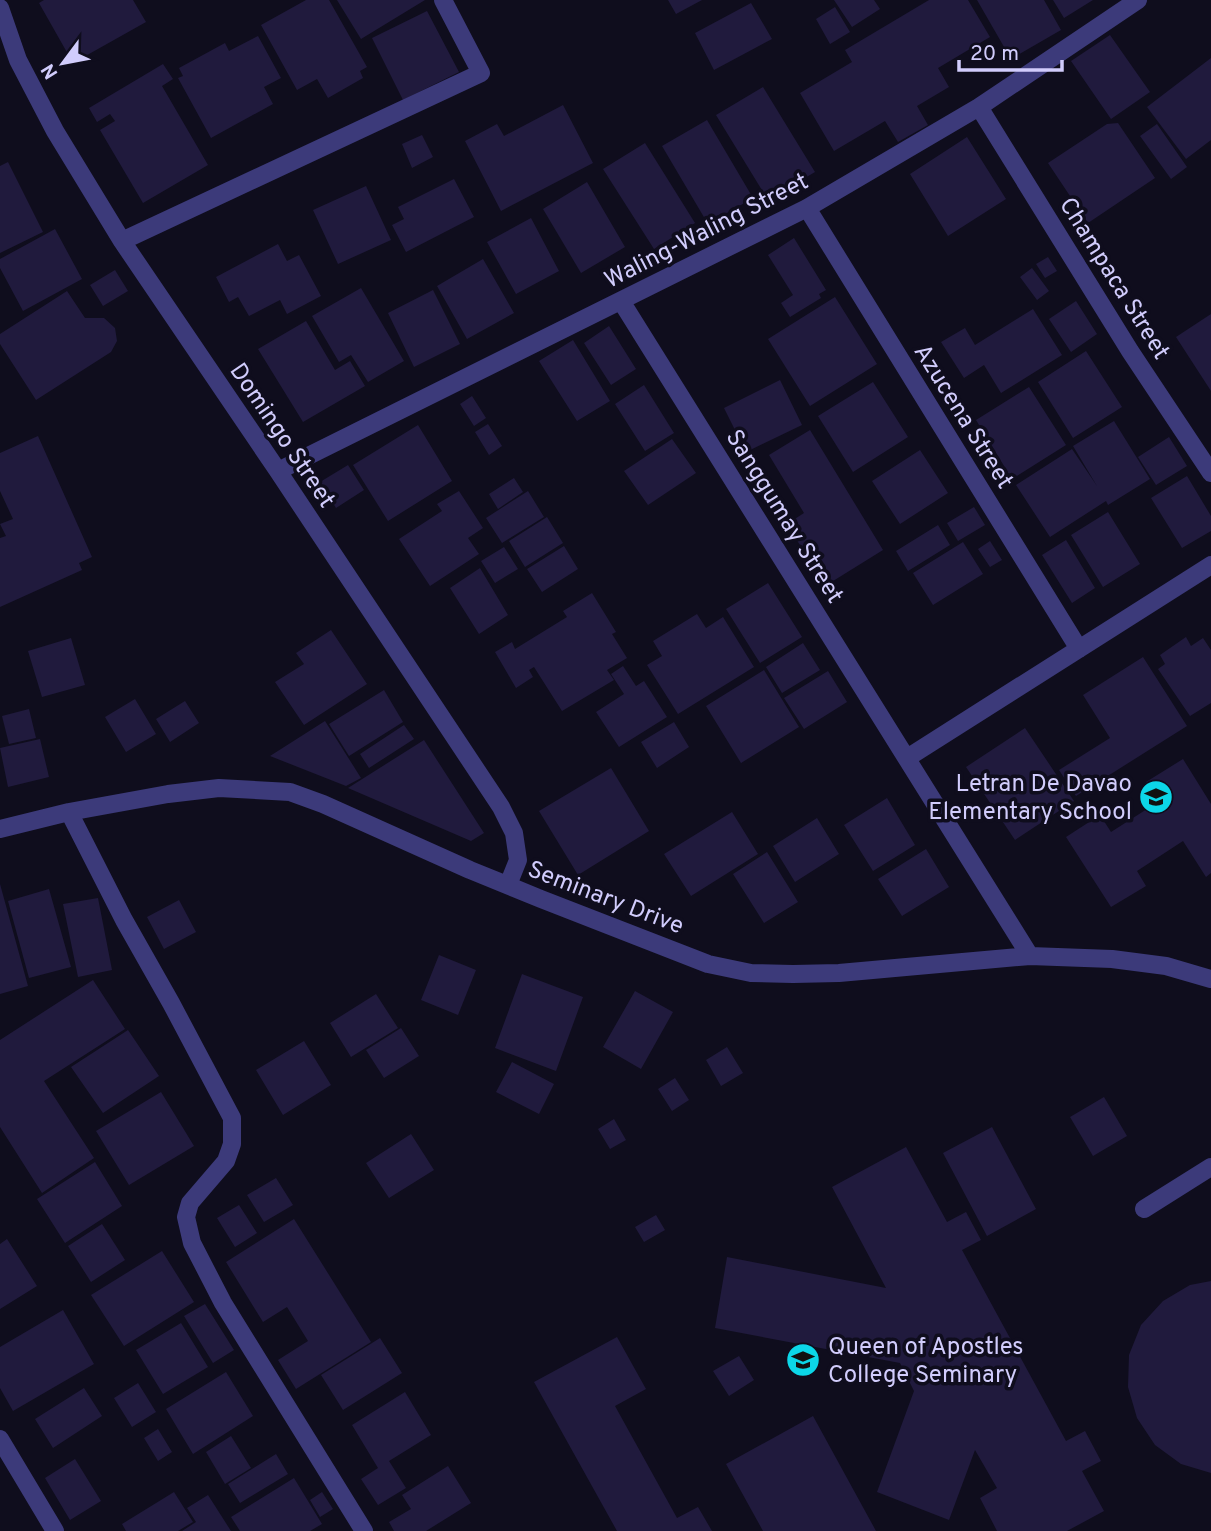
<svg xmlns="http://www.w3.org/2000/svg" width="1211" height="1531" font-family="Overpass,sans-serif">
  <rect width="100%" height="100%" fill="#0f0d1d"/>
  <path fill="#201a3d" d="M44,0H133L146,22L73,63L39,3Z
    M306,0H329L367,67L360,71L363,78L328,98L317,79L297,90L261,25Z
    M337,0H425L361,39Z
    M668,0H702L676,14Z
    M834,0H874L880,9L852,27Z
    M929,0H968L990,37L938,68L949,87L917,106L928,125L898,142L885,121L834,151L800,93L852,62L845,50Z
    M977,0H1044L1061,30L1011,59Z
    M1053,0H1093L1064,18Z
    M751,3L772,39L714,70L695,33Z
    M835,7L850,32L830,44L816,19Z
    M427,11L459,72L403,100L372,38Z
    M1110,35L1150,92L1111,119L1071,61Z
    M258,36L281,78L264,87L273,104L211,138L178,78L183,76L179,68L225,43L229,51Z
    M1211,58V140L1186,159L1147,107Z
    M163,64L173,79L162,86L208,165L143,203L100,130L115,121L110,114L97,122L89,108Z
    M763,87L815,172L768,200L716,115Z
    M563,105L593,163L501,211L465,141L497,124L504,136Z
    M707,120L753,198L708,224L662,146Z
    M1118,123L1155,178L1088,223L1048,163L1107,124Z
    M1157,124L1187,167L1171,179L1140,136Z
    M422,135L433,157L412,168L402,144Z
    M967,137L1006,199L948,236L910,174Z
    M645,143L695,223L654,249L603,169Z
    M8,162L43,232L0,253V166Z
    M454,179L474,217L406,252L392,225L404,219L398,207Z
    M587,182L625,247L581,273L543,209Z
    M366,186L391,240L338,264L313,210Z
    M531,218L559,271L516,294L487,242Z
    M55,229L82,279L23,311L0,268V259Z
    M794,238L826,290L819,294L821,298L790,317L781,303L793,295L768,255Z
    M278,244L287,261L299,255L321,296L287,314L280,300L249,316L238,297L229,302L216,277Z
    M1048,257L1057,271L1045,278L1036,264Z
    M483,259L514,313L467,339L437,286Z
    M1032,268L1049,291L1037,300L1020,277Z
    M115,270L128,291L103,306L90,285Z
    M361,288L404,361L368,382L351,355L339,362L312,316Z
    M433,290L460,344L414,367L388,313Z
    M67,291L85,318H104L115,328L117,341L111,352L36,400L0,344V334Z
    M835,297L877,364L810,406L768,339Z
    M1076,301L1097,334L1071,352L1049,319Z
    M1033,309L1062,355L1001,393L984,365L964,378L941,342L965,328L975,345Z
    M1211,314V391L1176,337Z
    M306,321L335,370L350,361L365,386L303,422L258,349Z
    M609,326L636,369L611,385L584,343Z
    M573,340L610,401L577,421L539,361Z
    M1086,351L1122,407L1073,438L1038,382Z
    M780,380L802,425L746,452L724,408Z
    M873,382L908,437L853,472L818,416Z
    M644,385L674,433L645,451L615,404Z
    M1029,387L1066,445L1012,479L976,420Z
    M472,396L486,418L474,426L460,404Z
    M1114,421L1150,479L1108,505L1106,501L1050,537L1016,485L1072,449L1097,486L1073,446Z
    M488,424L502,446L489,455L475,432Z
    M418,425L452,481L388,521L353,465Z
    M810,430L883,550L825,586L787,524L804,513L769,455Z
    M38,436L92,557L79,563L82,570L0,607V538L6,536L0,524L13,519L0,491V453Z
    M1169,437L1187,466L1156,485L1138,457Z
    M672,439L696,473L648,505L624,471Z
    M920,450L948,493L900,524L872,481Z
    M348,465L364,490L336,508L320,482Z
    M1187,476L1211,516V531L1182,548L1151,498Z
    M514,478L523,492L498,509L489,494Z
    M459,491L483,528L468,538L479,554L430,586L399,539L442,511L437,504Z
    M528,491L544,517L502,543L486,518Z
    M974,507L985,525L958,541L947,523Z
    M1108,512L1140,564L1103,587L1071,535Z
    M547,517L563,543L525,567L509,541Z
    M938,525L950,545L908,571L896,551Z
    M1066,540L1095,588L1072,603L1042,555Z
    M990,541L1002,560L990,567L978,549Z
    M963,542L983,574L933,605L913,573Z
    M564,546L578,569L542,592L527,569Z
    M504,547L518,569L495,583L481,561Z
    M480,568L508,615L479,634L450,588Z
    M768,583L802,637L760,663L726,609Z
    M592,593L616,632L612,634L627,658L607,670L614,680L562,711L534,667L529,670L533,677L516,688L495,652L512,642L515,649L567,617L563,611Z
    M697,614L706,628L723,617L754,667L678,714L647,665L662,656L653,641Z
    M331,630L367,684L304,725L275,682L304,664L296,653Z
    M1186,637L1191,646L1203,638L1211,650V703L1190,716L1158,669L1165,664L1160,655Z
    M71,638L85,685L42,697L28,651Z
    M803,643L820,670L782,693L766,667Z
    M1143,657L1187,726L1076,796L1059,770L1110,738L1083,695Z
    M623,666L636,686L644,681L667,717L619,747L596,712L624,694L611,674Z
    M764,670L799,727L741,763L706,706Z
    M828,671L847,702L804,729L784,698Z
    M384,690L403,722L349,756L329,724Z
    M135,699L156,734L126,752L105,717Z
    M185,701L199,723L170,742L156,719Z
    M29,709L36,738L9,744L2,716Z
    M325,721L361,778L346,786L270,756Z
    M674,722L689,747L657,768L641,742Z
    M404,725L414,739L369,768L360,754Z
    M1025,728L1074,801L1015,840L966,767Z
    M40,739L49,777L8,787L0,748Z
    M424,740L484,833L471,841L348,788Z
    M1183,759L1211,804V873L1206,877L1183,841L1137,871L1146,886L1111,907L1066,837L1100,815L1111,832L1158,802L1146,782Z
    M611,768L649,831L578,875L539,811Z
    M887,798L915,845L873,871L844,825Z
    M732,812L758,854L691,896L664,854Z
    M817,818L839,854L795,882L773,846Z
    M926,849L949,887L902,916L878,879Z
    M767,852L798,902L764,923L733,874Z
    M0,884L28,986L0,994Z
    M49,889L71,967L29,978L8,901Z
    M98,898L112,970L78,977L63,904Z
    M179,900L196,932L164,949L147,917Z
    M439,955L476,970L458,1015L421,1000Z
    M522,974L583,997L556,1071L495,1048Z
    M93,980L125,1029L44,1081L94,1158L42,1193L0,1127V1040Z
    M635,991L673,1012L641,1069L603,1047Z
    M376,994L398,1028L351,1057L330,1023Z
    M401,1028L419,1056L384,1078L366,1050Z
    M128,1030L159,1076L103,1113L71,1067Z
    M304,1041L331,1085L283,1115L256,1070Z
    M727,1047L743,1073L721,1086L706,1060Z
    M512,1062L554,1084L539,1114L496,1092Z
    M675,1078L689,1100L672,1111L658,1089Z
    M161,1092L194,1146L129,1185L96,1131Z
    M1104,1097L1127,1136L1093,1156L1070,1117Z
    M614,1119L626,1140L610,1149L598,1129Z
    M992,1127L1036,1209L987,1236L943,1153Z
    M411,1134L434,1170L389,1198L366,1163Z
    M906,1147L947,1222L966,1212L981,1240L962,1250L1066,1441L1085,1431L1101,1461L1082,1471L1104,1511L1067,1531H997L980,1498L997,1488L975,1450L949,1520L877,1492L914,1391L900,1363L715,1328L727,1257L886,1288L832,1187Z
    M95,1162L122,1206L65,1243L37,1199Z
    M276,1178L293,1205L264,1222L247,1195Z
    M239,1205L257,1233L235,1247L217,1218Z
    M656,1215L665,1230L644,1242L635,1227Z
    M294,1219L371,1342L296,1389L278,1360L308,1341L287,1307L263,1322L226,1262Z
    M102,1224L125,1260L91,1282L68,1246Z
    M7,1239L37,1286L0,1309V1244Z
    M162,1251L194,1302L124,1346L91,1295Z
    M1211,1281V1473L1181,1464L1155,1445L1137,1418L1128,1387L1129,1355L1141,1325L1163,1301L1190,1285Z
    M205,1304L234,1350L213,1363L184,1316Z
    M63,1310L94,1364L13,1411L0,1388V1347Z
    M181,1323L208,1367L163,1394L136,1350Z
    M617,1337L646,1389L615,1406L677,1518L698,1507L712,1531H617L534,1382Z
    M380,1338L402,1373L343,1410L321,1375Z
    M739,1356L754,1380L729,1396L713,1371Z
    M226,1372L253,1416L193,1454L166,1409Z
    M138,1383L156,1412L132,1427L114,1398Z
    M84,1388L102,1416L53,1448L35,1419Z
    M405,1392L431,1435L389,1461L406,1488L378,1505L361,1479L378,1468L352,1425Z
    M813,1416L876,1531H763L726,1464Z
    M158,1429L172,1452L158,1461L144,1438Z
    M231,1436L251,1468L225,1484L206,1452Z
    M276,1454L288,1474L240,1503L228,1484Z
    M75,1459L101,1501L70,1520L45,1478Z
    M448,1466L471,1503L426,1531H394L389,1522L411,1509L402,1495Z
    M294,1478L322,1524L310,1531H240L231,1517Z
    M174,1492L193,1522L178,1531H126L122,1524Z
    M322,1492L333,1509L320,1517L310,1500Z
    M208,1495L231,1531H182L196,1522L187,1508Z"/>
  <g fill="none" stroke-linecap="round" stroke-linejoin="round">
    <path stroke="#3c3a7a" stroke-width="18" d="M0,8L18,60L55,131L122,241L278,471L501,807L514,833L518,860L508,885
      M979,107L1130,351L1211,473
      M807,208L1079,649
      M122,241L481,73L443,0
      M621,301L1030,956
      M278,471L807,208L979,107L1138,0
      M907,758L1211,565
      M69,812L124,920L171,1003L232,1118V1144L226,1161L190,1203L186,1217L192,1243L223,1303L364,1531
      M0,829L69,812L168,794L219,788L290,792L323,804L470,870L541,899L708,964L751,973L793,974L839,973L1030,956L1112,959L1166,966L1211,979
      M1144,1209L1211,1167
      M0,1439L55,1531"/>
  </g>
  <defs>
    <g id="school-disc" transform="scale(1.75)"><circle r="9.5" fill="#0cd6e8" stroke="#0f0d1d"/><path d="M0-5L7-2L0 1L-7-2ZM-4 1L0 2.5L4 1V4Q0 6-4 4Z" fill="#111"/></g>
    <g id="university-disc" transform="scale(1.75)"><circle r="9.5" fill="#0cd6e8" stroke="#0f0d1d"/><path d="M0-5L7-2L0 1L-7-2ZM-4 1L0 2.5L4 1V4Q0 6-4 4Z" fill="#111"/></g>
  </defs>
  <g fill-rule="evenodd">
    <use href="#school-disc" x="1156" y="797"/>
    <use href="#university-disc" x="803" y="1360"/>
  </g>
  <g text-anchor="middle" stroke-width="7" stroke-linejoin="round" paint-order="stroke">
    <g font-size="24" fill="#d1ccfc" stroke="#0f0d1d">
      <text transform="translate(706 230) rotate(-27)" y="8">Waling-Waling Street</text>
      <text transform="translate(1115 278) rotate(58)" y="8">Champaca Street</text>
      <text transform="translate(964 416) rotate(58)" y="8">Azucena Street</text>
      <text transform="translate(283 435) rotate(56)" y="8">Domingo Street</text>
      <text transform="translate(785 516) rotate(58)" y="8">Sanggumay Street</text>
      <text transform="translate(606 897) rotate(21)" y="8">Seminary Drive</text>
    </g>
    <g font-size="24" fill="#d1ccfc" stroke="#0f0d1d" text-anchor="end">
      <text x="1132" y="791">Letran De Davao<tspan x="1132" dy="28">Elementary School</tspan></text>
      <text x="828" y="1354" text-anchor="start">Queen of Apostles<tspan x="828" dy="28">College Seminary</tspan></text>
    </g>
  </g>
  <g transform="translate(63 63) rotate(238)" stroke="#0f0d1d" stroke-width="5" paint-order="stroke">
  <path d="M0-5L12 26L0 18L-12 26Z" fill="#d1ccfc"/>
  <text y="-10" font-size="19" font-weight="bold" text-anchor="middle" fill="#d1ccfc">N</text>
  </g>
  <path d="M959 60v10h103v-10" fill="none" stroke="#d1ccfc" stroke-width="3.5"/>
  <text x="970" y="60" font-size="21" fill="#d1ccfc" stroke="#0f0d1d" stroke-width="5" paint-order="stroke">20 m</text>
</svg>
